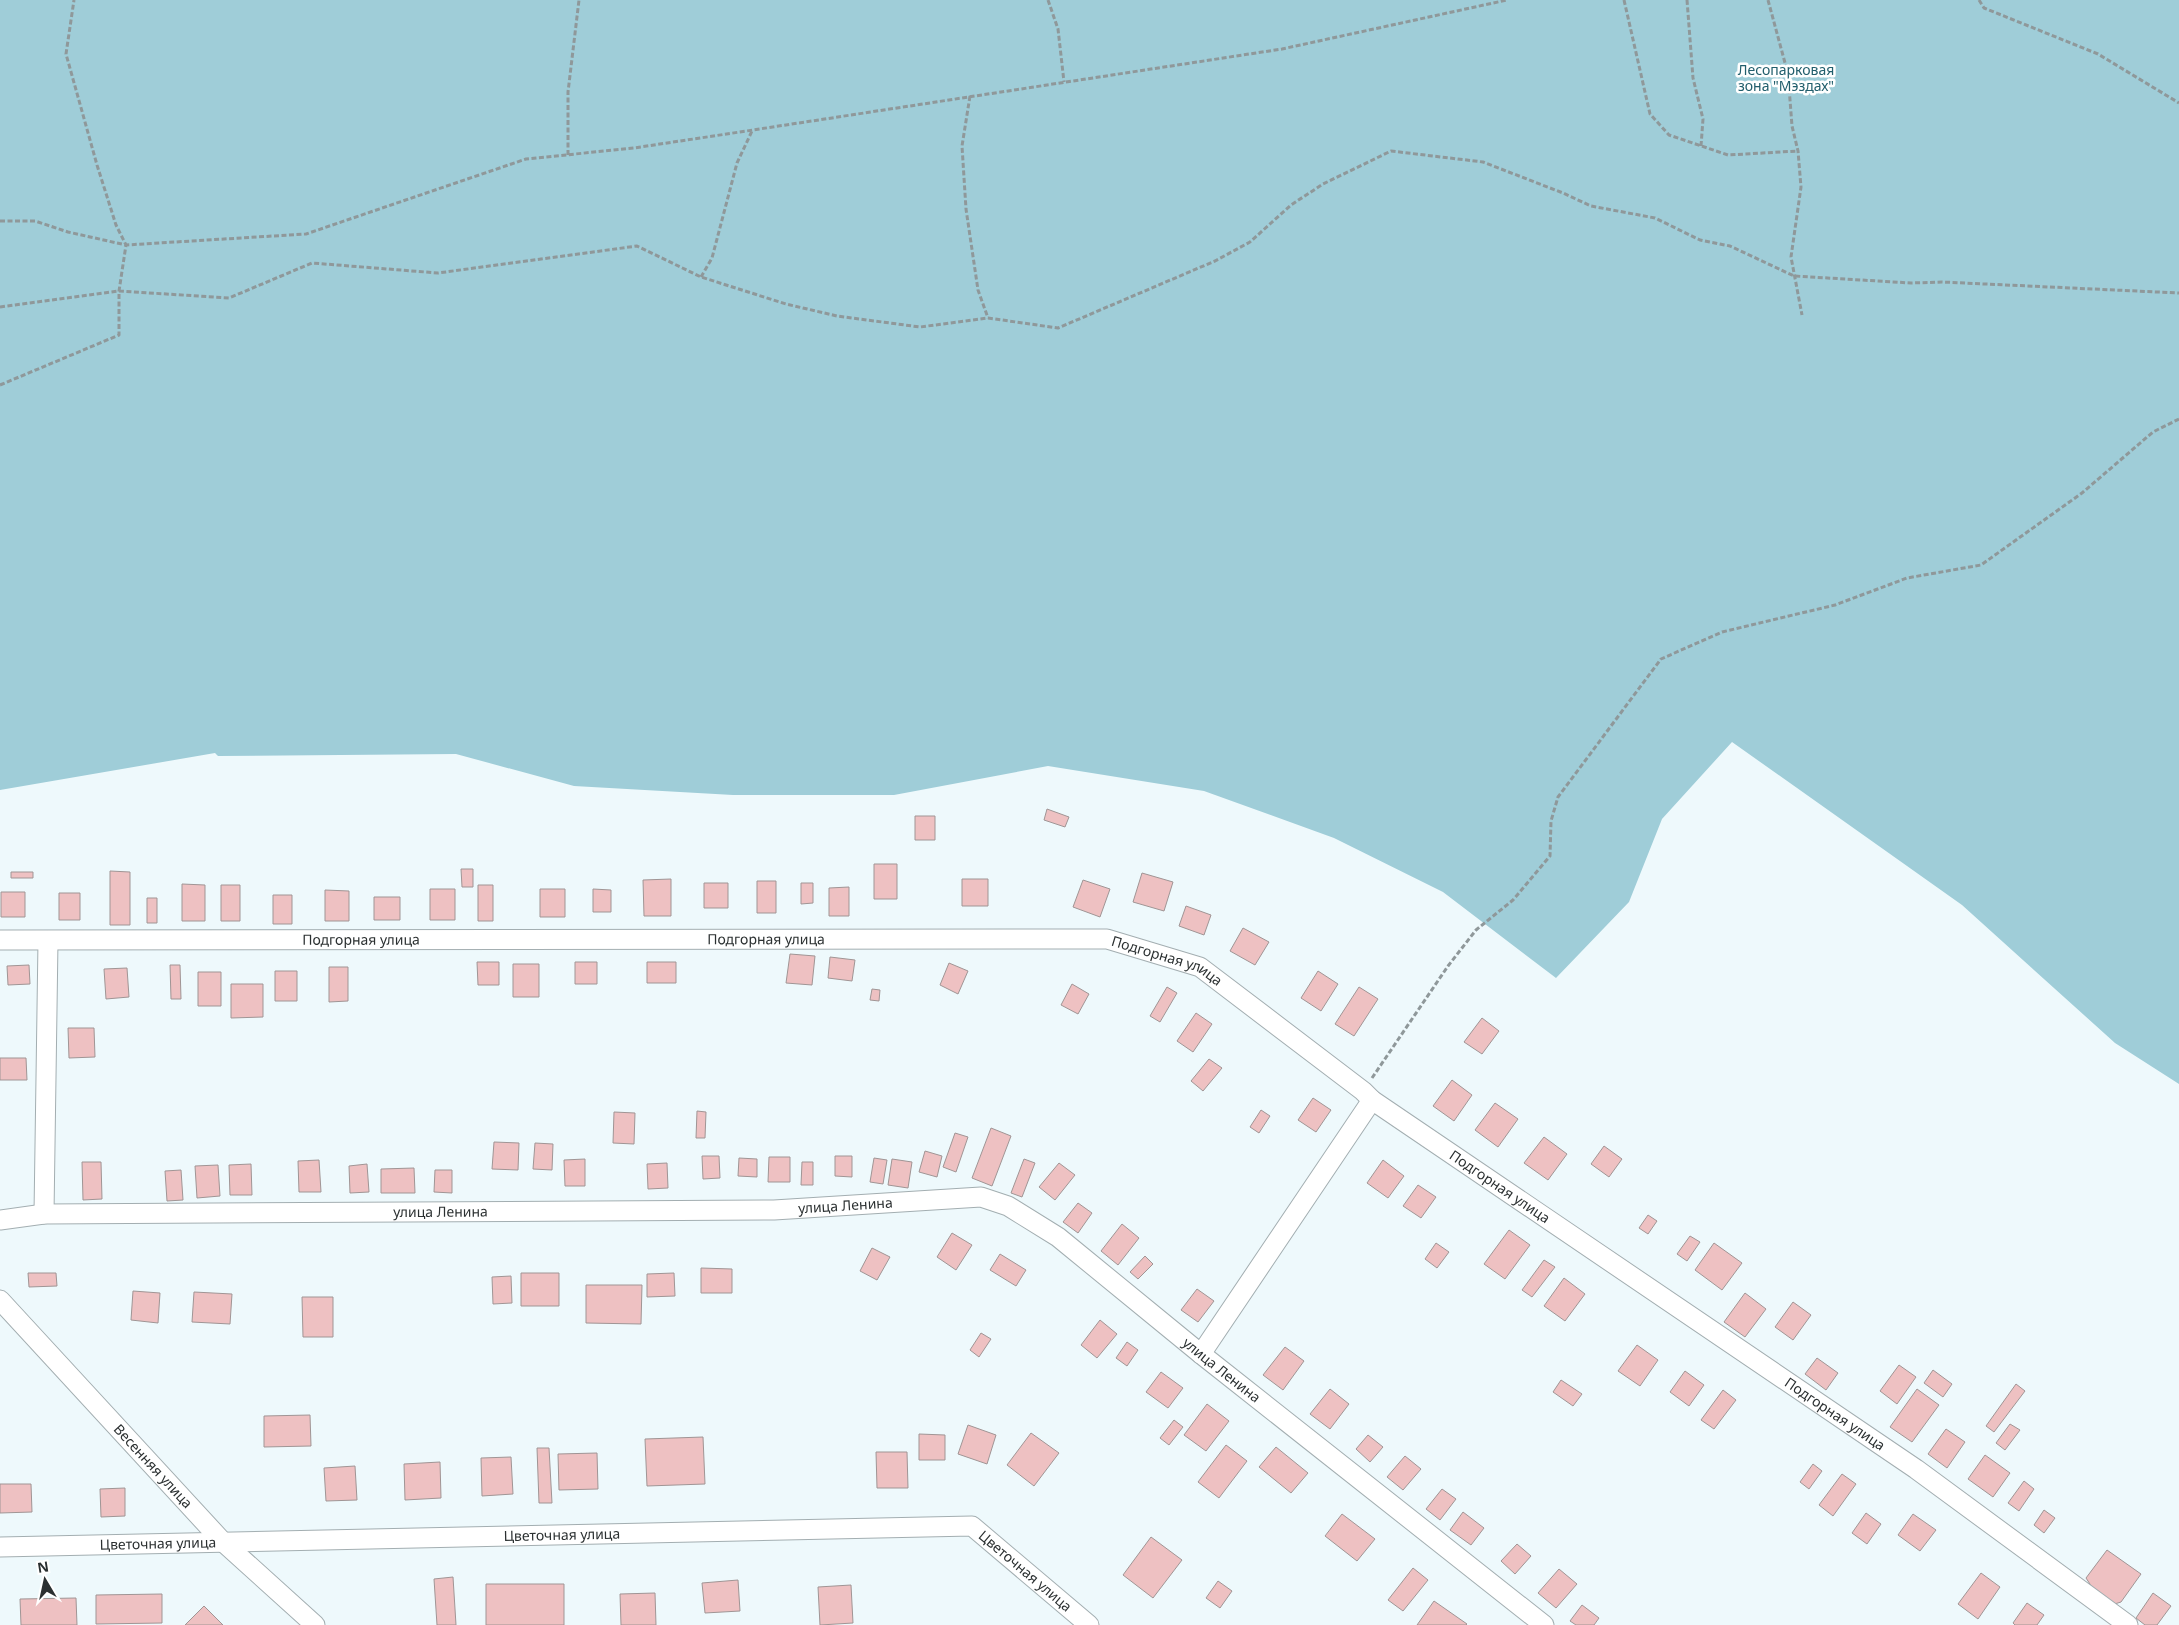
<svg xmlns="http://www.w3.org/2000/svg" width="2179" height="1625" font-family="'Noto Sans',sans-serif">
  <rect width="100%" height="100%" fill="#eef9fc"/>
  <path fill="#9fcdd8" d="M0,0H2179V1084L2115,1043L1962,905L1732,742L1662,819L1629,902L1556,978L1443,892L1334,838L1204,791L1048,766L894,795H733L574,786L456,754L218,756L215,753L0,790Z"/>
  <path fill="#eec1c2" stroke="#a09595" d="M1047,809L1069,817L1065,827L1044,820Z
    M915,816H935V840H915Z
    M874,864H897V899H874Z
    M461,869H473V887H462Z
    M110,871L130,872V925H110Z
    M11,872H33V878H11Z
    M1142,873L1173,882L1164,911L1133,902Z
    M671,879V916H644L643,880Z
    M962,879H988V906H962Z
    M1083,880L1110,889L1100,917L1073,907Z
    M757,881H776V913H757Z
    M704,883H728V908H704Z
    M801,883H813V903L801,904Z
    M182,884L205,885V921H182Z
    M221,885H240V921H221Z
    M478,885H493V921H478Z
    M849,887V916H829V888Z
    M430,889H455V920H430Z
    M540,889H565V917H540Z
    M593,889L611,890V912H593Z
    M325,890L349,891V921H325Z
    M1,892H25V917H1Z
    M59,893H80V920H59Z
    M273,895H292V924H273Z
    M374,897H400V920H374Z
    M147,898H157V923H147Z
    M1186,906L1211,915L1204,935L1179,926Z
    M1243,928L1269,942L1255,965L1230,951Z
    M790,954L815,956L812,985L786,983Z
    M830,957L855,960L852,981L828,978Z
    M477,962H499V985H478Z
    M575,962H597V984H575Z
    M647,962H676V983H647Z
    M949,963L968,971L958,994L940,985Z
    M513,964H539V997H513Z
    M29,965L30,984L8,985L7,966Z
    M170,965H180L181,999H171Z
    M329,967H348V1001L329,1002Z
    M127,968L129,997L106,999L104,969Z
    M275,971H297V1001H275Z
    M1318,971L1338,984L1321,1011L1301,998Z
    M198,972H221V1006H198Z
    M231,984H263V1017L231,1018Z
    M1072,984L1089,994L1078,1014L1061,1005Z
    M1167,987L1177,993L1160,1022L1150,1016Z
    M1359,987L1378,999L1354,1036L1335,1024Z
    M872,989L880,990L879,1001L870,1000Z
    M1196,1013L1212,1024L1193,1052L1177,1041Z
    M1482,1018L1499,1031L1482,1054L1464,1042Z
    M68,1028H94L95,1057L69,1058Z
    M0,1058H26L27,1080H0Z
    M1209,1059L1222,1068L1203,1091L1191,1081Z
    M1452,1080L1472,1095L1454,1121L1433,1106Z
    M1313,1098L1331,1110L1316,1132L1298,1120Z
    M1495,1103L1518,1119L1498,1147L1475,1130Z
    M1261,1110L1270,1116L1259,1133L1250,1127Z
    M697,1111L706,1112L705,1138H696Z
    M614,1112L635,1113L634,1144L613,1143Z
    M991,1128L1011,1136L992,1186L972,1178Z
    M955,1133L968,1137L956,1172L943,1167Z
    M1544,1137L1567,1154L1548,1180L1524,1163Z
    M494,1142L519,1143L518,1170L492,1169Z
    M535,1143L553,1144L552,1170L533,1169Z
    M1604,1146L1622,1159L1609,1177L1591,1164Z
    M925,1151L942,1156L937,1177L919,1172Z
    M702,1156H719L720,1178L703,1179Z
    M835,1156H852V1177L835,1176Z
    M769,1157H790V1182H768Z
    M739,1158L757,1159V1177L738,1176Z
    M874,1158L887,1160L883,1184L870,1182Z
    M585,1159V1186H565L564,1160Z
    M892,1159L912,1162L908,1188L888,1185Z
    M1024,1159L1035,1163L1022,1197L1011,1193Z
    M319,1160L321,1192H299L298,1161Z
    M1383,1160L1404,1176L1388,1198L1367,1183Z
    M82,1162H101L102,1199L83,1200Z
    M802,1162H813V1185H801Z
    M667,1163L668,1188L648,1189L647,1164Z
    M1059,1163L1075,1175L1055,1200L1039,1187Z
    M251,1164L252,1195H230L229,1165Z
    M367,1164L369,1192L350,1193L349,1166Z
    M218,1165L220,1196L197,1198L195,1166Z
    M414,1168L415,1193H381V1169Z
    M181,1170L183,1200L167,1201L165,1171Z
    M435,1170H452V1193L434,1192Z
    M1418,1185L1436,1197L1421,1218L1403,1206Z
    M1078,1203L1092,1213L1078,1233L1063,1222Z
    M1648,1215L1657,1221L1648,1234L1639,1228Z
    M1122,1224L1139,1238L1118,1265L1101,1251Z
    M1509,1230L1530,1245L1505,1279L1484,1264Z
    M952,1233L972,1245L956,1270L937,1257Z
    M1690,1236L1700,1242L1687,1261L1677,1254Z
    M1436,1243L1449,1252L1437,1268L1425,1259Z
    M1714,1243L1742,1263L1722,1290L1695,1270Z
    M872,1248L890,1257L877,1280L860,1271Z
    M1000,1254L1026,1270L1016,1286L990,1270Z
    M1145,1256L1153,1264L1138,1279L1130,1272Z
    M1544,1260L1555,1267L1532,1297L1522,1290Z
    M701,1268L732,1269V1293H701Z
    M28,1273H56L57,1286L29,1287Z
    M521,1273H559V1306H521Z
    M674,1273L675,1296L647,1297V1274Z
    M511,1276L512,1303L493,1304L492,1277Z
    M1564,1278L1585,1294L1565,1321L1544,1306Z
    M586,1285H642L641,1324L586,1323Z
    M1197,1289L1214,1301L1198,1322L1181,1310Z
    M133,1291L160,1293L158,1323L131,1320Z
    M194,1292L232,1294L230,1324L192,1322Z
    M1745,1293L1766,1309L1745,1337L1724,1322Z
    M302,1297H333V1337H303Z
    M1793,1302L1811,1315L1793,1340L1775,1327Z
    M1100,1320L1117,1334L1097,1358L1081,1345Z
    M981,1333L991,1339L979,1357L970,1350Z
    M1127,1342L1138,1350L1127,1366L1116,1358Z
    M1637,1345L1658,1360L1640,1386L1618,1371Z
    M1285,1347L1304,1361L1283,1390L1263,1375Z
    M1817,1358L1838,1373L1826,1390L1805,1374Z
    M1899,1365L1916,1377L1897,1404L1880,1391Z
    M1933,1370L1952,1384L1943,1397L1924,1383Z
    M1685,1371L1704,1385L1689,1406L1670,1392Z
    M1161,1372L1183,1388L1168,1408L1146,1392Z
    M1561,1380L1582,1394L1573,1406L1553,1392Z
    M2016,1384L2025,1391L1994,1432L1986,1426Z
    M1330,1389L1349,1404L1330,1429L1310,1414Z
    M1917,1389L1939,1405L1912,1442L1890,1427Z
    M1723,1390L1736,1400L1714,1429L1701,1420Z
    M1207,1404L1229,1421L1206,1451L1184,1435Z
    M310,1415L311,1446L264,1447V1416Z
    M1174,1420L1183,1427L1169,1445L1160,1438Z
    M2010,1424L2020,1430L2005,1450L1996,1443Z
    M968,1425L996,1435L987,1464L958,1454Z
    M1946,1429L1965,1442L1947,1468L1928,1454Z
    M1031,1433L1059,1453L1034,1486L1007,1465Z
    M919,1434L945,1435V1460H919Z
    M1368,1435L1383,1447L1370,1462L1356,1449Z
    M703,1437L705,1484L647,1486L645,1439Z
    M1226,1445L1247,1461L1219,1498L1198,1482Z
    M1276,1447L1308,1473L1291,1493L1259,1467Z
    M537,1448H549L552,1503H539Z
    M876,1452H907L908,1488H877Z
    M597,1453L598,1489L559,1490L558,1454Z
    M1985,1455L2010,1473L1993,1497L1968,1479Z
    M1405,1456L1421,1469L1403,1490L1387,1477Z
    M511,1457L513,1494L482,1496L481,1458Z
    M440,1462L441,1498L405,1500L404,1464Z
    M1813,1464L1822,1471L1809,1489L1800,1482Z
    M355,1466L357,1500L326,1501L324,1468Z
    M1842,1474L1856,1484L1833,1516L1819,1505Z
    M2024,1481L2034,1489L2019,1511L2008,1503Z
    M0,1484H31L32,1512L0,1513Z
    M125,1488V1516L101,1517L100,1489Z
    M1442,1489L1456,1499L1440,1520L1426,1509Z
    M2044,1510L2055,1518L2044,1533L2034,1525Z
    M1463,1512L1484,1528L1471,1545L1450,1530Z
    M1866,1513L1881,1524L1867,1544L1852,1533Z
    M1342,1514L1375,1539L1357,1561L1325,1536Z
    M1913,1514L1936,1530L1920,1551L1898,1535Z
    M1151,1537L1182,1560L1153,1598L1123,1575Z
    M1517,1544L1531,1556L1515,1574L1501,1561Z
    M2107,1550L2141,1574L2121,1602L2105,1607L2086,1578Z
    M1413,1568L1428,1580L1403,1611L1388,1600Z
    M1559,1569L1577,1584L1556,1608L1538,1593Z
    M1981,1573L2000,1587L1978,1619L1958,1604Z
    M453,1577L456,1625H437L434,1579Z
    M738,1580L740,1611L705,1613L702,1583Z
    M1218,1581L1232,1591L1220,1608L1206,1598Z
    M486,1584H564V1625H486Z
    M851,1585L853,1623L820,1625L818,1587Z
    M655,1593L656,1625H621L620,1594Z
    M2153,1593L2171,1606L2157,1625H2145L2136,1618Z
    M162,1594V1623L96,1624V1595Z
    M76,1598L77,1625H21L20,1599Z
    M1434,1601L1467,1624L1466,1625H1417Z
    M2027,1603L2044,1615L2037,1625H2015L2013,1623Z
    M1582,1605L1599,1618L1594,1625H1576L1570,1621Z
    M204,1606L223,1625H185Z"/>
  <g fill="none" stroke-linecap="round" stroke-linejoin="round">
    <g stroke="#a3aeb1" stroke-width="21">
      <g id="minor">
        <path id="s1" d="M0,940L1107,939L1200,967L1363,1091L1372,1100L1916,1469L2128,1625"/>
        <path d="M44,1214L48,941"/>
        <path id="s2" d="M0,1220L44,1214L774,1210L981,1197L1008,1206L1058,1237L1201,1354L1544,1625"/>
        <path id="s3" d="M0,1300L222,1541L315,1625"/>
        <path d="M1201,1354L1372,1100"/>
        <path id="s4" d="M0,1547L972,1526L1089,1625"/>
      </g>
    </g>
    <path stroke="#8f989a" stroke-width="3" stroke-dasharray="5 2.5" stroke-linecap="butt" d="M1048,0L1058,29L1064,82
      M1624,0L1650,114L1669,135L1728,155L1798,151
      M1687,0L1693,78L1703,119L1701,146
      M1768,0L1788,74
      M1979,0L1984,8L2098,54L2179,103
      M970,96L962,146L966,209L978,290L988,318
      M568,155V92L579,0
      M0,221H35L68,232L126,245L306,234L526,159L634,148L753,130L1282,49L1507,0
      M701,277L712,258L737,163L752,131
      M0,307L119,291L229,298L312,263L438,273L637,246L701,277L786,304L837,316L920,327L988,318L1058,328L1215,261L1250,242L1291,205L1323,184L1391,151L1483,162L1563,193L1591,206L1655,218L1700,240L1730,246L1794,276L1911,283L1942,282L2179,293
      M0,385L119,335V291L126,245L116,225L97,165L66,54L74,0
      M1372,1078L1448,966L1476,930L1513,900L1550,856L1551,821L1558,797L1661,659L1722,632L1835,605L1907,578L1981,565L2082,493L2153,432L2179,419"/>
    <use href="#minor" stroke="#fff" stroke-width="19"/>
    <path stroke="#8f989a" stroke-width="3" stroke-dasharray="5 2.5" stroke-linecap="butt" d="M1788,74L1792,126L1798,151L1801,187L1791,257L1802,315"/>
  </g>
  <g text-anchor="middle" stroke-width="5" stroke-linejoin="round" paint-order="stroke">
    <g font-size="14" fill="#215e6c" stroke="#fff">
      <text x="1786" y="75">Лесопарковая<tspan x="1786" dy="16">зона "Мэздах"</tspan></text>
    </g>
    <g font-size="14" fill="#2b3031" stroke="#fff">
      <text dy="5" stroke="none"><textPath href="#s1" startOffset="766">Подгорная улица</textPath></text>
      <text dy="5" stroke="none"><textPath href="#s1" startOffset="361">Подгорная улица</textPath></text>
      <text dy="5" stroke="none"><textPath href="#s1" startOffset="1171">Подгорная улица</textPath></text>
      <text dy="5" stroke="none"><textPath href="#s1" startOffset="1576">Подгорная улица</textPath></text>
      <text dy="5" stroke="none"><textPath href="#s2" startOffset="846">улица Ленина</textPath></text>
      <text dy="5" stroke="none"><textPath href="#s2" startOffset="441">улица Ленина</textPath></text>
      <text dy="5" stroke="none"><textPath href="#s2" startOffset="1280">улица Ленина</textPath></text>
      <text dy="5" stroke="none"><textPath href="#s1" startOffset="1981">Подгорная улица</textPath></text>
      <text dy="5" stroke="none"><textPath href="#s3" startOffset="226">Весенняя улица</textPath></text>
      <text dy="5" stroke="none"><textPath href="#s4" startOffset="562">Цветочная улица</textPath></text>
      <text dy="5" stroke="none"><textPath href="#s4" startOffset="158">Цветочная улица</textPath></text>
      <text dy="5" stroke="none"><textPath href="#s4" startOffset="1042">Цветочная улица</textPath></text>
    </g>
  </g>
  <g transform="translate(45 1580) rotate(351)" stroke="#ffffff" stroke-width="4" paint-order="stroke">
  <path d="M0-4L9 19L0 12L-9 19Z" fill="#2b3031"/>
  <text y="-8" font-size="14" font-weight="bold" text-anchor="middle" fill="#2b3031">N</text>
  </g>
</svg>
